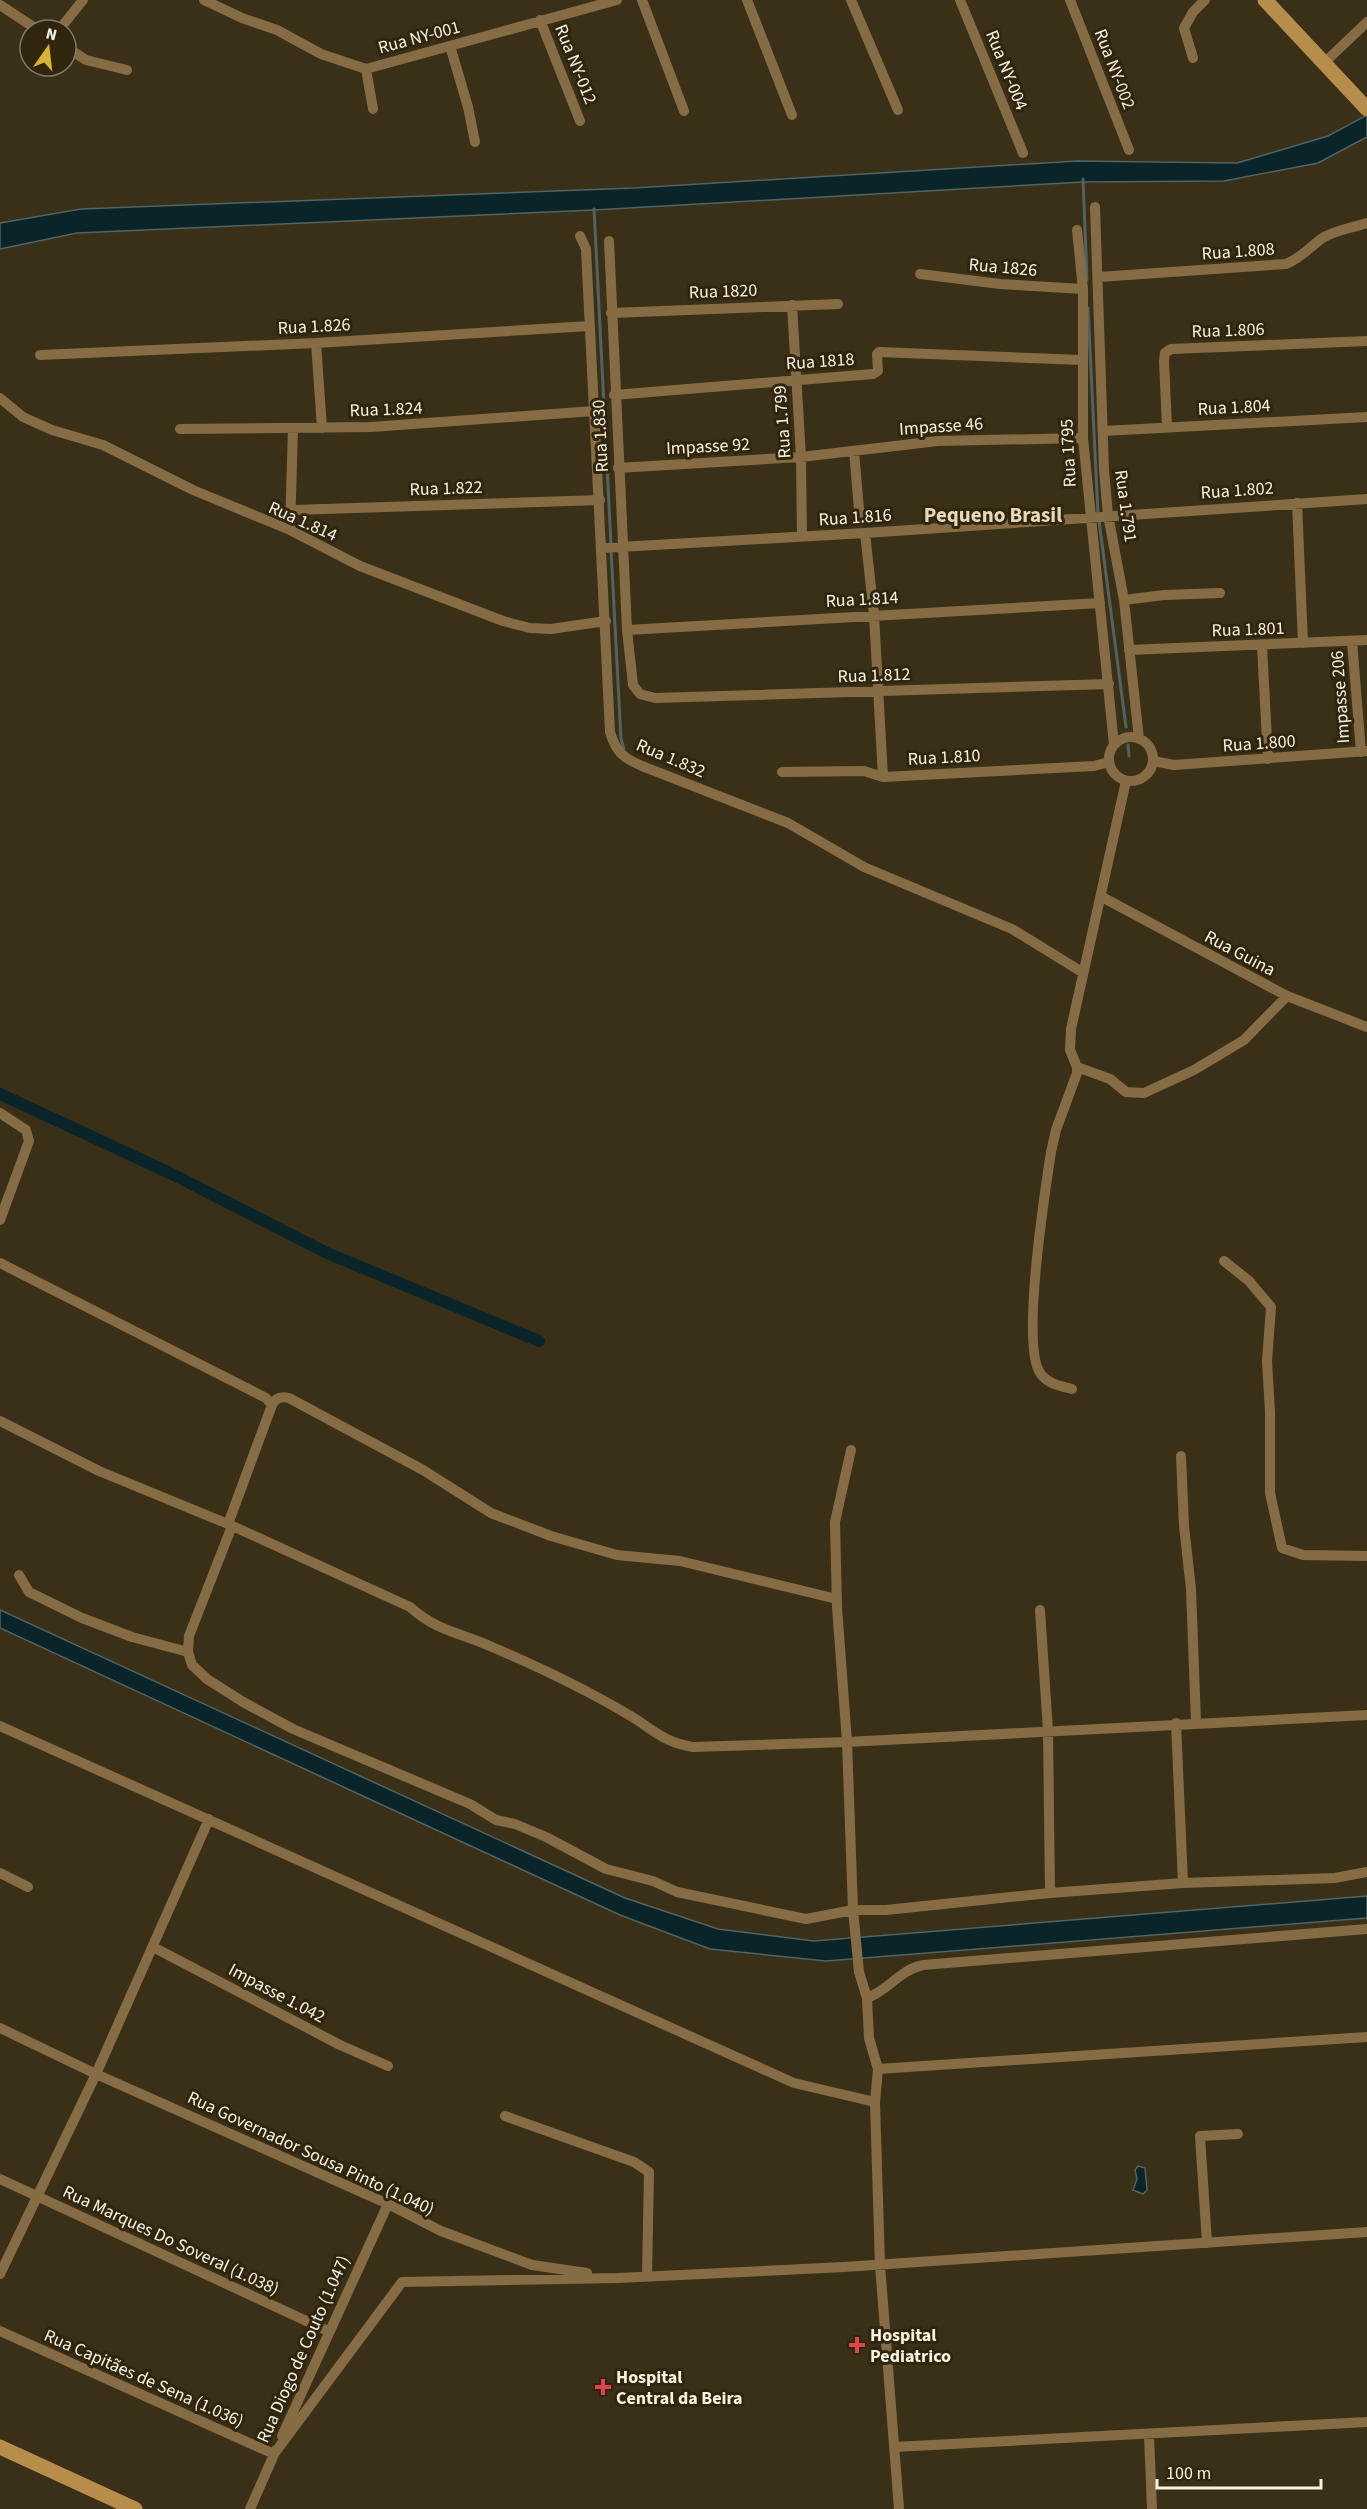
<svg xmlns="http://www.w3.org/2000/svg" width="1367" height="2509" font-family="'Source Sans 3',sans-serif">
  <rect width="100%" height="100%" fill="#3a3018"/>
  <path fill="#0a252a" stroke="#526362" stroke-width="1.5" d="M1367,115V137L1318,163L1224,181L1083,182L594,210L77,233L0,249V223L81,209L634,188L1077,161L1237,163L1328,136Z
    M0,1610L625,1898L718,1929L814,1941L1367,1896V1918L826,1961L710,1949L620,1915L0,1628Z
    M1138,2166L1145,2168L1147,2190L1143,2194L1133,2190L1137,2179L1135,2170Z"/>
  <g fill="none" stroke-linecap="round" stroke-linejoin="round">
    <path stroke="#526362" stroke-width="3" d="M1083,179L1087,280
      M594,209L611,544
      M1088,308L1098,514
      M1099,521L1126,727
      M611,550L621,739L624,749
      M1128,745L1129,756"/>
    <path stroke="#0a252a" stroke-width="12" d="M0,1094L174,1175L327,1253L539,1341"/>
    <path stroke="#866c45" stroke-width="10" d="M204,0L242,18L277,30L321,54L366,69L617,0
      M642,0L684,111
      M747,0L792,115
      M851,0L898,110
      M960,0L1023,153
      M1070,0L1129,150
      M0,5L38,30
      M540,20L580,121
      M59,30L83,0
      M450,46L468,107L475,142
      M66,47L86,60L127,70
      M1193,58L1184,28L1193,12L1205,0
      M1324,63L1367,22
      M366,69L373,109
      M1095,207L1104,470L1108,515L1124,600L1139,739
      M1077,230L1083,289V438L1114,745
      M580,236L586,249L610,732C616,752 623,758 642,766L788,823L864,867L1012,929L1082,972
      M609,241L627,630L633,685L640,694L655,698L1109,684
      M920,274L1000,284L1083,289
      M1099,277L1286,264C1301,258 1308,249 1321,239C1334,230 1352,228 1367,223
      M792,305L801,457L802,537
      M611,313L838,304
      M316,343L322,428
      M40,355L316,343L589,326
      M614,395L873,374L878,371L877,354L879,352L1082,360
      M0,398L23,417L52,430L103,445L193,490L290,530L360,566L503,621L530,628L551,629L606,621
      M1167,427L1164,361L1165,353L1171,349L1367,341
      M180,429L371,427L594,411
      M1103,431L1367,417
      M854,451L860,521
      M618,468L801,457L938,441L1083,438
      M1297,503L1303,643
      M293,510L600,500
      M290,530L293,428
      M865,533L874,615L883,777
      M602,548L865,533L1367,499
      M1124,600L1164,595L1220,593
      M627,630L1100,603
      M1352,641L1361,752
      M1262,646L1268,759
      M1129,650L1367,640
      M1109 759a22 22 0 1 1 44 0a22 22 0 1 1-44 0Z
      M1153,761L1174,765L1367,751
      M782,772L864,771L883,777L1094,766L1109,762
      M1102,897L1287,996L1367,1027
      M1077,1067L1110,1079L1126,1092L1144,1093L1194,1070L1244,1040L1287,996
      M0,1113L26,1130L29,1141L0,1220
      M1224,1261L1249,1281L1271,1307L1267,1361L1270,1412V1493L1282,1548L1303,1555L1367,1556
      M0,1263L266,1398L272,1405L228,1524
      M1072,1389C1060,1386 1048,1384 1040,1373C1021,1344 1045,1191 1051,1152L1056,1130L1077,1073V1067L1070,1050L1071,1029L1126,781
      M272,1405C275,1398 281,1396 289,1398L423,1470L491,1513L551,1536L617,1555L680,1561L837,1599
      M0,1421L99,1471L228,1524L410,1607C438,1632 459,1632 492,1647C539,1667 585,1689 629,1715C653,1729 664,1743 693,1747L847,1742L1367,1715
      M851,1450L835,1522L837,1607L847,1742L853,1910L859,1972L867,1998
      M1181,1456L1184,1526L1191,1589L1196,1722
      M232,1526L189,1636L188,1652L192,1665L207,1679L243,1702L293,1729L470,1804L496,1820L515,1824L546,1837L606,1869L653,1881L677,1892L806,1919L853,1910H886L1050,1893L1183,1883L1335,1878L1367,1872
      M19,1575L29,1592L82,1618L132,1637L188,1652
      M1040,1610L1048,1731L1050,1893
      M1176,1723L1183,1883
      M0,1726L794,2083L875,2102
      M0,1873L28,1887
      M153,1947L340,2045L388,2066
      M0,2028L96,2074L388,2204L441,2231L532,2265L587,2273
      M878,2069L1367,2037
      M505,2116L634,2162L649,2172L647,2276
      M0,2179L328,2331
      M1207,2243L1200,2136L1238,2134
      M0,2274L96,2074L209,1819
      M0,2331L274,2454L402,2282L618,2278L844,2267L1367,2232
      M1149,2435L1152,2509
      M282,2436L388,2204
      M894,2447L1367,2422
      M250,2509L276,2450
      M899,2509L880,2265L875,2102L878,2069L869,2038L867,1998C889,1990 899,1970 923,1965L1367,1929"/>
    <path stroke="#b68d4b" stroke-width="15" d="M1265,0L1367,109
      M0,2447L135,2509"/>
  </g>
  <g fill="#e0444e" stroke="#30260e" stroke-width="2">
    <path d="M854 2336h6v6h6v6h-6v6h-6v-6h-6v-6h6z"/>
    <path d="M600 2378h6v6h6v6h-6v6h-6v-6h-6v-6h6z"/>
  </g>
  <g text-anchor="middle" stroke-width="6" stroke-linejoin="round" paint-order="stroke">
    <g font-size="18" fill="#f9f3e4" stroke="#30260e">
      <text transform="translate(419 37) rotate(-15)" y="6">Rua NY-001</text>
      <text transform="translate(576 64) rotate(68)" y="6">Rua NY-012</text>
      <text transform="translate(1115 69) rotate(69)" y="6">Rua NY-002</text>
      <text transform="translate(1007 70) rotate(68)" y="6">Rua NY-004</text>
      <text transform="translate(1238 251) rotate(-4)" y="6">Rua 1.808</text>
      <text transform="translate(1003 267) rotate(5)" y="6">Rua 1826</text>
      <text transform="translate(723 291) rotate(-2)" y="6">Rua 1820</text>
      <text transform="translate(314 326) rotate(-3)" y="6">Rua 1.826</text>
      <text transform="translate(1228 330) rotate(-2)" y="6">Rua 1.806</text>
      <text transform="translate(820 361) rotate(-4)" y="6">Rua 1818</text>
      <text transform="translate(1234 407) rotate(-3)" y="6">Rua 1.804</text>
      <text transform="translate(386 409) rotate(-2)" y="6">Rua 1.824</text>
      <text transform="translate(782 422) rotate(-94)" y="6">Rua 1.799</text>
      <text transform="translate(941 426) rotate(-4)" y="6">Impasse 46</text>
      <text transform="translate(600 436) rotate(-93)" y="6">Rua 1.830</text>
      <text transform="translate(708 446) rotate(-3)" y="6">Impasse 92</text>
      <text transform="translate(1068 453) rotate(-93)" y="6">Rua 1795</text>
      <text transform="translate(446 488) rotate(-2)" y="6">Rua 1.822</text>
      <text transform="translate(1237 490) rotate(-4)" y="6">Rua 1.802</text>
      <text transform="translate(1126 506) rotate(82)" y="6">Rua 1.791</text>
      <text transform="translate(855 517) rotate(-4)" y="6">Rua 1.816</text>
      <text transform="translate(303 521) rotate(24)" y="6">Rua 1.814</text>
      <text transform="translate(862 599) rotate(-3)" y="6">Rua 1.814</text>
      <text transform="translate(1248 629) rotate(-2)" y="6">Rua 1.801</text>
      <text transform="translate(874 675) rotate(-2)" y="6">Rua 1.812</text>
      <text transform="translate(1340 697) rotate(-94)" y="6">Impasse 206</text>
      <text transform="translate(1259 743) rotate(-4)" y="6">Rua 1.800</text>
      <text transform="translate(944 757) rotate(-3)" y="6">Rua 1.810</text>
      <text transform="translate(671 758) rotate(23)" y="6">Rua 1.832</text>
      <text transform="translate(1240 953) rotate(28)" y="6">Rua Guina</text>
      <text transform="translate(277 1993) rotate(28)" y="6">Impasse 1.042</text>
      <text transform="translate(311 2153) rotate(25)" y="6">Rua Governador Sousa Pinto (1.040)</text>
      <text transform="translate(171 2240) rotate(25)" y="6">Rua Marques Do Soveral (1.038)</text>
      <text transform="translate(303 2349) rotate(-66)" y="6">Rua Diogo de Couto (1.047)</text>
      <text transform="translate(144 2378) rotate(24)" y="6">Rua Capitães de Sena (1.036)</text>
    </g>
    <g font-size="18" font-weight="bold" fill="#f9f3e4" stroke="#30260e" text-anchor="start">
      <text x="870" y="2341">Hospital<tspan x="870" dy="21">Pediatrico</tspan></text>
      <text x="616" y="2383">Hospital<tspan x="616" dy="21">Central da Beira</tspan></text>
    </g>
    <g font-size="21" font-weight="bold" fill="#e5d8bc" stroke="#30260e">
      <text x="993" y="522">Pequeno Brasil</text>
    </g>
  </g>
  <g transform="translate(48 48) rotate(14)"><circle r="28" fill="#30260e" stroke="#807864" stroke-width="1.5"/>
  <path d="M0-4.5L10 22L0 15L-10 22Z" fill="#dab334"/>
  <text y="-9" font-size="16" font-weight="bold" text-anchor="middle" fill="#f9f3e4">N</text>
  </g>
  <path d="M1157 2479v9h164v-9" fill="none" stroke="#f9f3e4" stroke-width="3"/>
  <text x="1166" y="2479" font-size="18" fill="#f9f3e4" stroke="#30260e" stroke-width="4.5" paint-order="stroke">100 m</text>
</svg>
